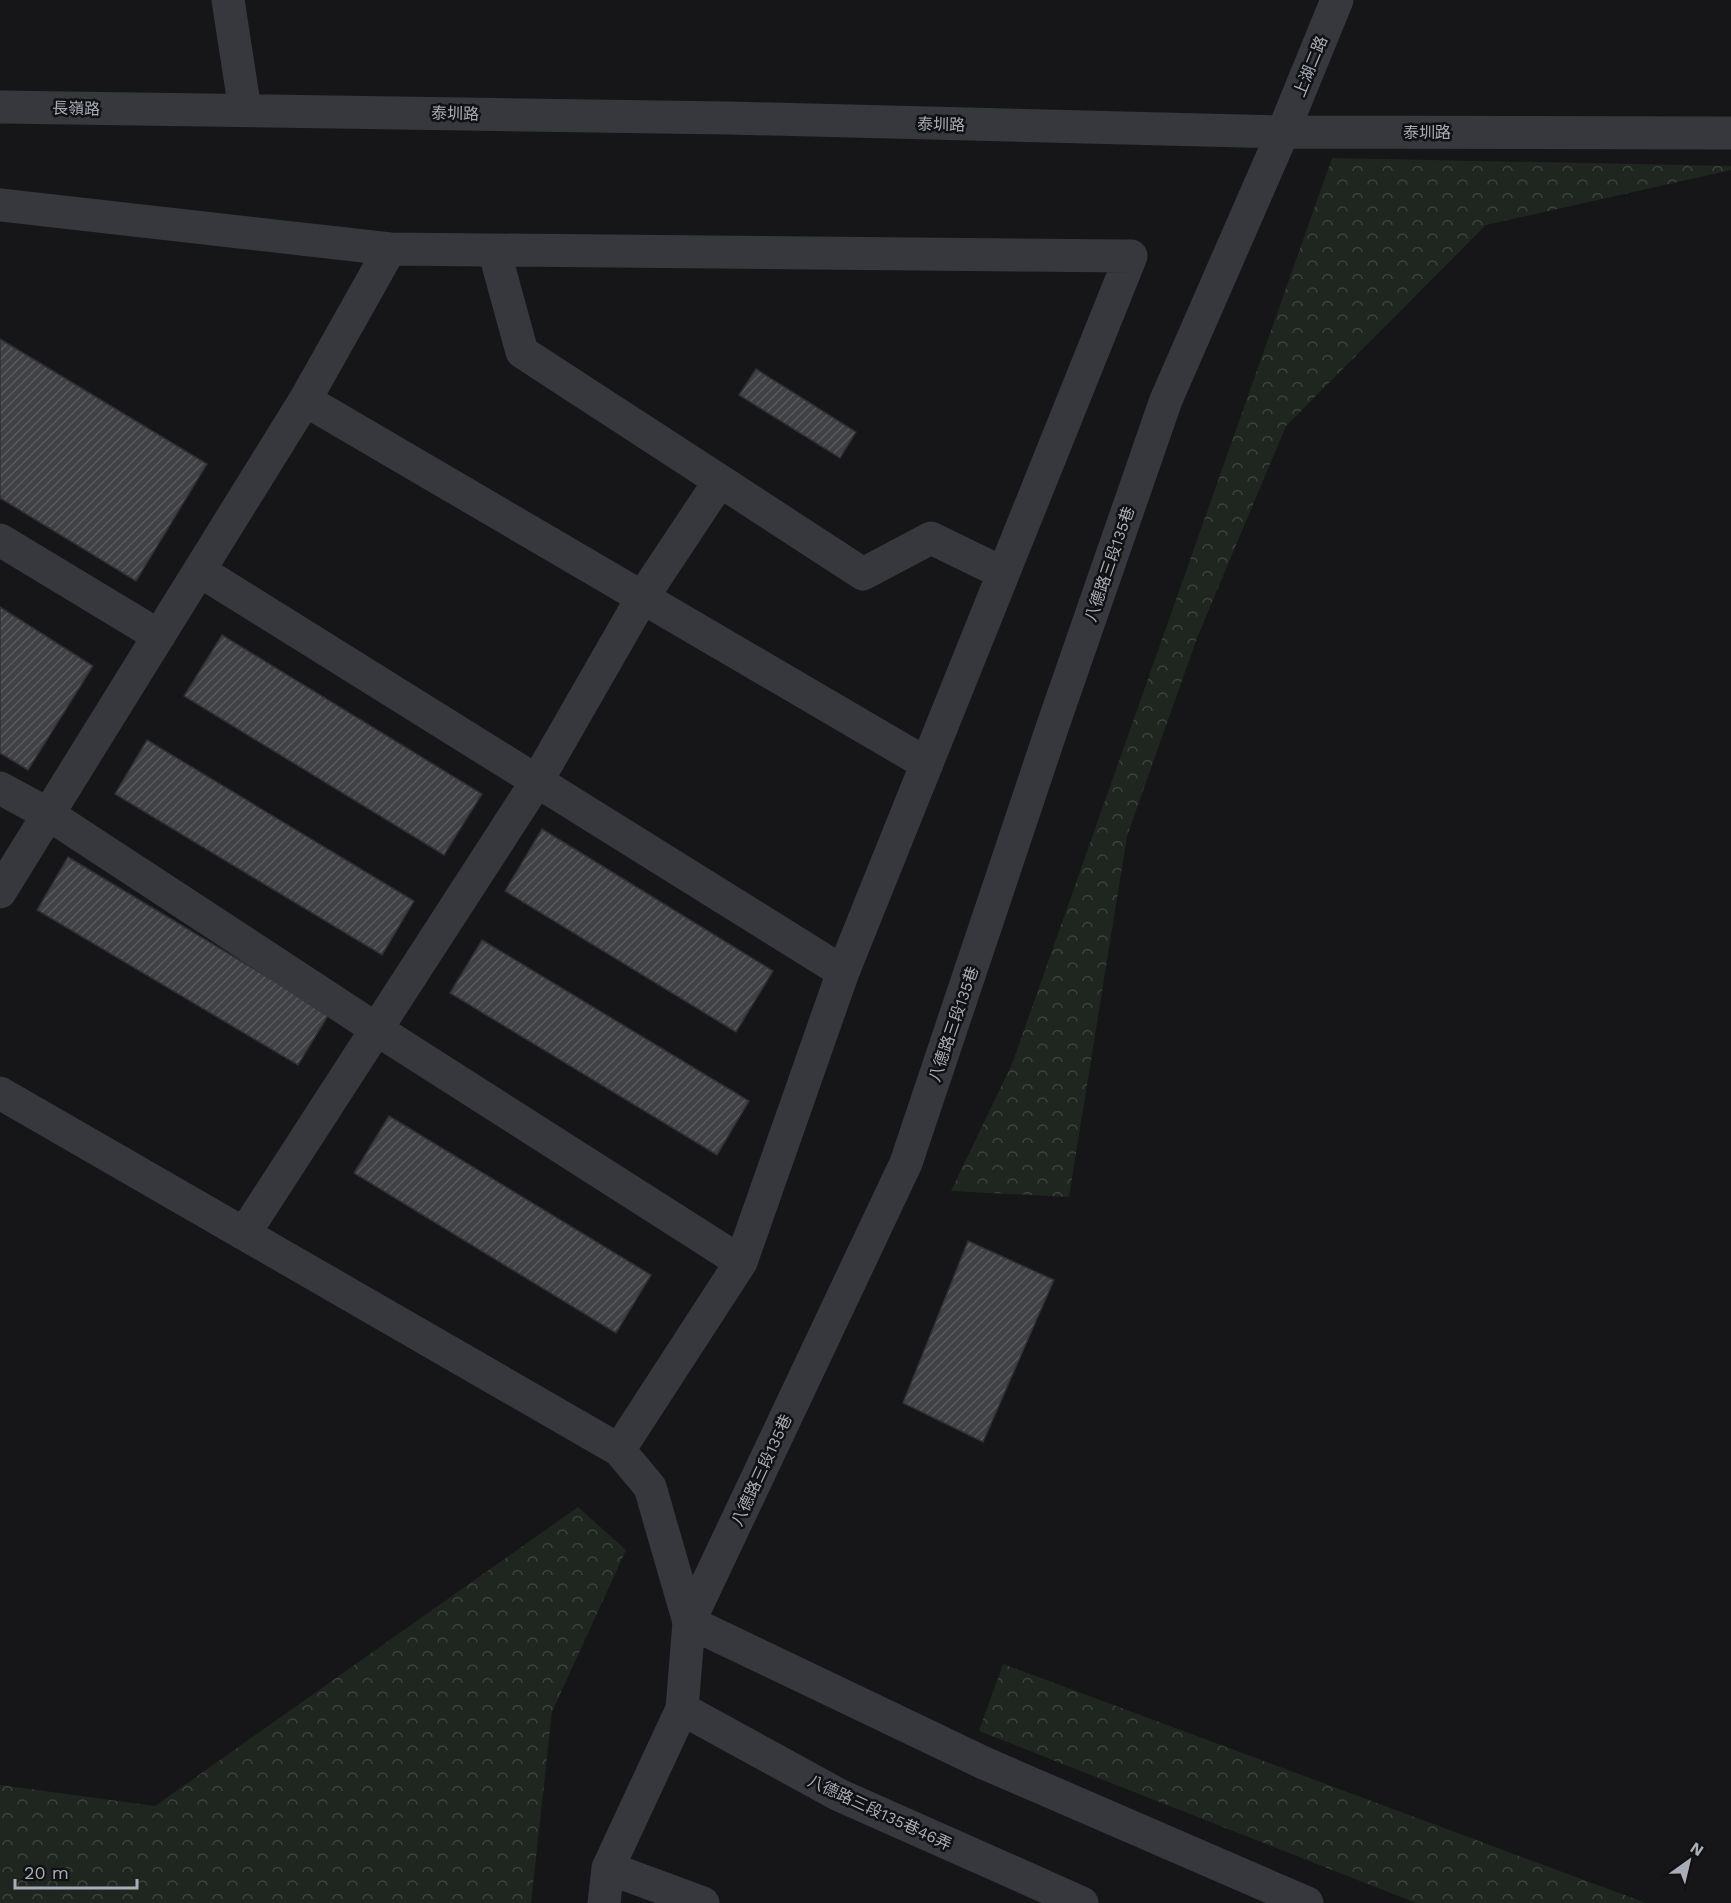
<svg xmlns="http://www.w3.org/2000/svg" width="1731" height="1903" font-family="'Work Sans','Noto Sans TC',sans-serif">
  <defs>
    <pattern id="forest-crowns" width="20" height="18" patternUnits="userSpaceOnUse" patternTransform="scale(1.5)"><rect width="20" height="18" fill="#1e261f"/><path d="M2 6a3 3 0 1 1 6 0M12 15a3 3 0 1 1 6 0" fill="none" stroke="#3c433d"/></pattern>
    <pattern id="building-hatch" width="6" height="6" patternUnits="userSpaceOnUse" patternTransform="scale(1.5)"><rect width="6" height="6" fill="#404145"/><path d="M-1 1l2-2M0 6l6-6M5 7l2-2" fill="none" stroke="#595a5e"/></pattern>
  </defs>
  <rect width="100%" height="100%" fill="#161618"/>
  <path fill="url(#forest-crowns)" d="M1332,158L1731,166V170L1486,225L1286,426L1197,638L1127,836L1069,1197L951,1191L1012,1064Z
    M578,1507L626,1550L552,1712L531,1903H0V1785L155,1806Z
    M1003,1664L1646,1903H1416L979,1731Z"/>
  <path fill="url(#building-hatch)" stroke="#303034" stroke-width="1.5" d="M0,339L207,464L136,581L0,498Z
    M756,369L856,432L840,458L739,395Z
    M0,607L93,666L28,770L0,753Z
    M222,635L482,794L444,855L184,696Z
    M147,740L414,901L382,955L115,794Z
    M542,829L773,971L736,1032L505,891Z
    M68,857L329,1014L298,1065L37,910Z
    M482,940L749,1101L717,1155L450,993Z
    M389,1116L651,1275L616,1333L354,1173Z
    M968,1241L1054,1280L983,1442L903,1403Z"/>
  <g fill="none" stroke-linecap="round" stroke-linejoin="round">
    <path stroke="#37383d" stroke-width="33" d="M228,0L245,110
      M0,107L729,118L1283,132L1731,133
      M0,205L390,249L1131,256L843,972L741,1262L619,1450
      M494,250L522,352L863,574L931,538L1003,573
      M305,400L927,764
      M0,540L159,636
      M200,571L843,972
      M0,788L48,814L376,1029L741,1262
      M0,892L305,400L390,249
      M0,1093L619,1450L650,1487L689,1622L984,1763L1307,1903
      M244,1234L537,781L642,598L719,482
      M682,1709L839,1795L1082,1903
      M608,1868L703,1903
      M604,1903L608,1868L682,1709L689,1622L906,1163L1053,725L1166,400L1283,132L1337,0"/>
  </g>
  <g text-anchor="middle" stroke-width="5" stroke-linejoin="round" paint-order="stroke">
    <g font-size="16" fill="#a8adb8" stroke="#111113">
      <text transform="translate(1310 66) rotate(-68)" y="6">上湖二路</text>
      <text transform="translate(76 108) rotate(1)" y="6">長嶺路</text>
      <text transform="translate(455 113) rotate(1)" y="6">泰圳路</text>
      <text transform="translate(941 124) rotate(1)" y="6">泰圳路</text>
      <text x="1427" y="138">泰圳路</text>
      <text transform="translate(1109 564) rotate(-71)" y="6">八德路三段135巷</text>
      <text transform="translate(953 1024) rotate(-71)" y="6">八德路三段135巷</text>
      <text transform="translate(761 1470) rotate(-65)" y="6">八德路三段135巷</text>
      <text transform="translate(880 1812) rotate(25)" y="6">八德路三段135巷46弄</text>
    </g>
  </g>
  <g transform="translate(1689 1861) rotate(34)" stroke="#111113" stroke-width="4.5" paint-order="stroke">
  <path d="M0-4.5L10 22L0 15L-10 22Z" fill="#a8adb8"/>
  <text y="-9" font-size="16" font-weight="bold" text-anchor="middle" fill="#a8adb8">N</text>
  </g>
  <path d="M15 1879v9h122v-9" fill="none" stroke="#a8adb8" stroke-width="3"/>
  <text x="24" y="1879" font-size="18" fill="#a8adb8" stroke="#111113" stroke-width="4.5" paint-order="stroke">20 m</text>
</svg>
